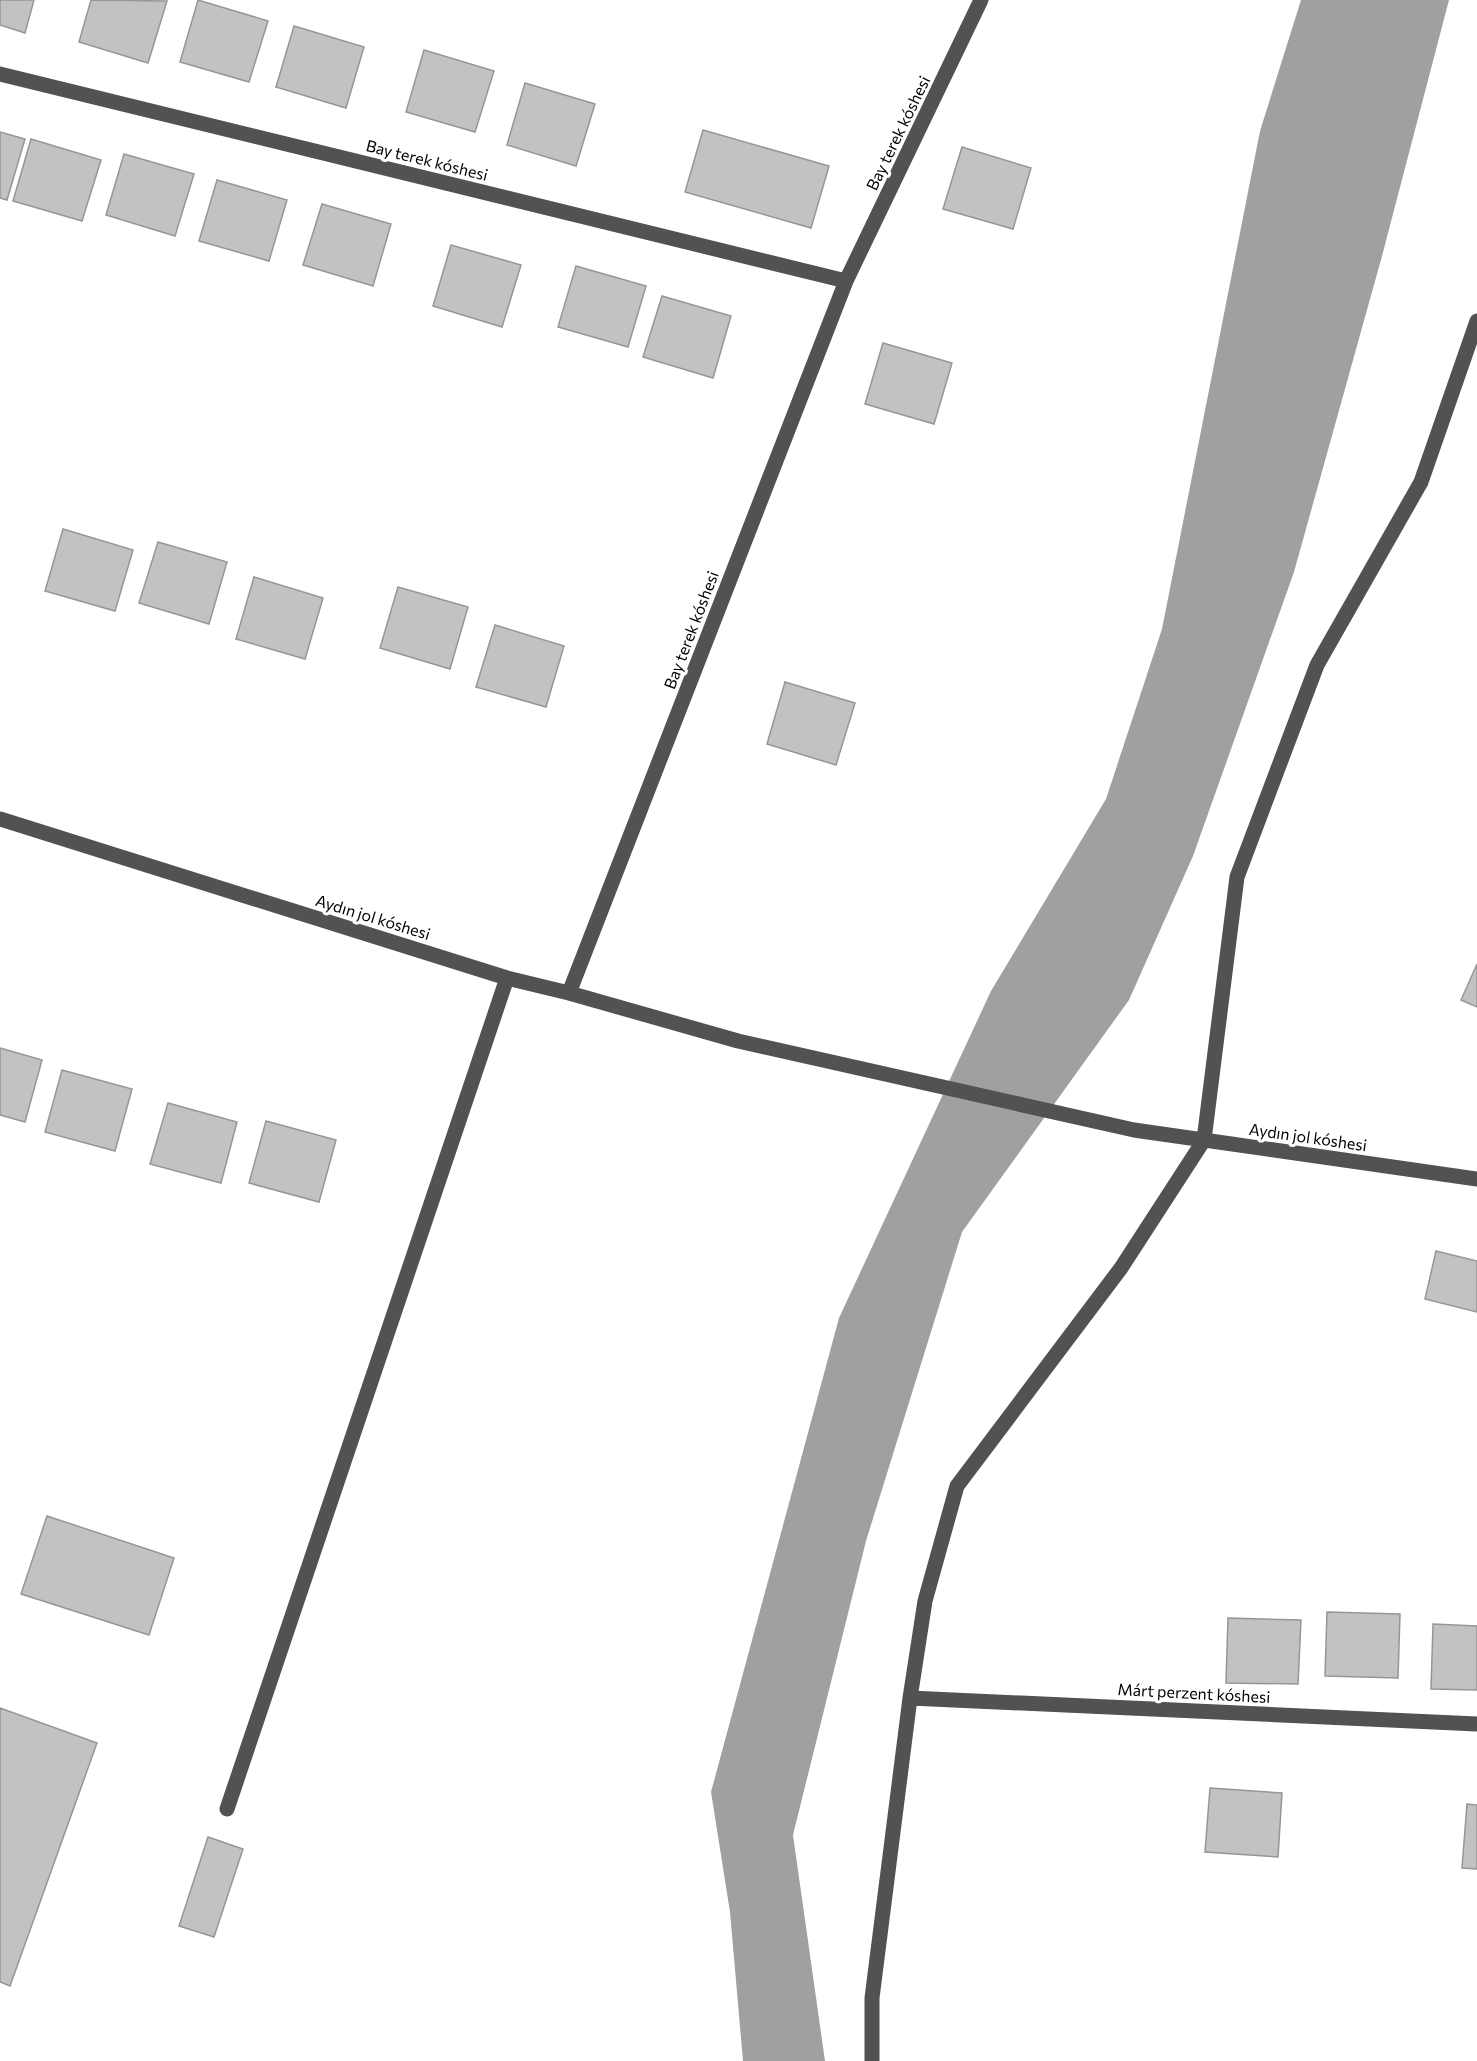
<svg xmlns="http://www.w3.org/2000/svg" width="1477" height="2061" font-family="Commissioner,sans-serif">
  <rect width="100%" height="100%" fill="#fff"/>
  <path fill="#a0a0a0" d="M1301,0H1449L1382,256L1294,572L1193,856L1129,1000L962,1232L866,1541L793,1835L825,2061H743L730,1912L711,1792L839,1318L991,991L1106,799L1162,629L1260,131Z"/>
  <path fill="#c2c2c2" stroke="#969696" stroke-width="1.5" d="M0,0H34L25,33L0,25Z
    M91,0L167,1L148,63L79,42Z
    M198,0L268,21L249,82L180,62Z
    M294,26L364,47L346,108L276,87Z
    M424,50L494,71L475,132L406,112Z
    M525,83L595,104L576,166L507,145Z
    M703,130L829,166L811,228L685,192Z
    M0,132L25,139L7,200L0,198Z
    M31,139L101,160L82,221L13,201Z
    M962,147L1031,168L1013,229L943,209Z
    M124,154L194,174L175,236L106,215Z
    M217,180L287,200L269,261L199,241Z
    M322,204L391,224L373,286L303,265Z
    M451,245L521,265L502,327L433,306Z
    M576,266L646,286L628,347L558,327Z
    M662,296L731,316L713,378L643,357Z
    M883,343L952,363L934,424L865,404Z
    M63,529L133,550L115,611L45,591Z
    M158,542L227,562L209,624L139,603Z
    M254,577L323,598L305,659L236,639Z
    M398,587L468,607L450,669L380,648Z
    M495,625L564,646L546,707L476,687Z
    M785,682L855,703L836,765L767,744Z
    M1477,964V1007L1461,1000Z
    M0,1048L42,1060L25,1122L0,1115Z
    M62,1070L132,1089L115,1151L45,1132Z
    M168,1103L237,1122L221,1183L150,1164Z
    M266,1121L336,1140L319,1202L249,1183Z
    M1436,1251L1477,1261V1312L1425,1299Z
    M47,1516L174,1558L149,1635L21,1594Z
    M1327,1612L1400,1614L1398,1678L1325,1676Z
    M1228,1618L1301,1620L1298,1684L1226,1683Z
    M1433,1624L1477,1626V1690L1431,1689Z
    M0,1708L97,1743L10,1986L0,1982Z
    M1210,1788L1282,1793L1278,1857L1205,1852Z
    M1467,1804L1477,1805V1869L1462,1868Z
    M208,1837L243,1849L214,1937L179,1926Z"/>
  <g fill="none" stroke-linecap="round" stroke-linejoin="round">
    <path stroke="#525252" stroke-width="15" d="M0,74L846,281
      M0,819L507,978L569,993L738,1041L1134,1130L1477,1179
      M569,993L846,281L981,0
      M910,1698L1477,1724
      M227,1809L507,978
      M872,2061V1998L910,1698L925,1601L957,1486L1121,1268L1204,1140L1237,877L1317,665L1421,482L1477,321"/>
  </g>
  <g text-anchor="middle" stroke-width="6" stroke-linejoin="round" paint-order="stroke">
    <g font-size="16" fill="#000" stroke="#fff">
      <text transform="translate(898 133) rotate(-64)" y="6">Bay terek kóshesi</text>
      <text transform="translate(427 160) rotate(14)" y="6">Bay terek kóshesi</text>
      <text transform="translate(691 630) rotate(-69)" y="6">Bay terek kóshesi</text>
      <text transform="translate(373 917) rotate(17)" y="6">Aydın jol kóshesi</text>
      <text transform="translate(1308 1137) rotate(8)" y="6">Aydın jol kóshesi</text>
      <text transform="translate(1194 1693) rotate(3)" y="6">Márt perzent kóshesi</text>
    </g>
  </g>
</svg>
